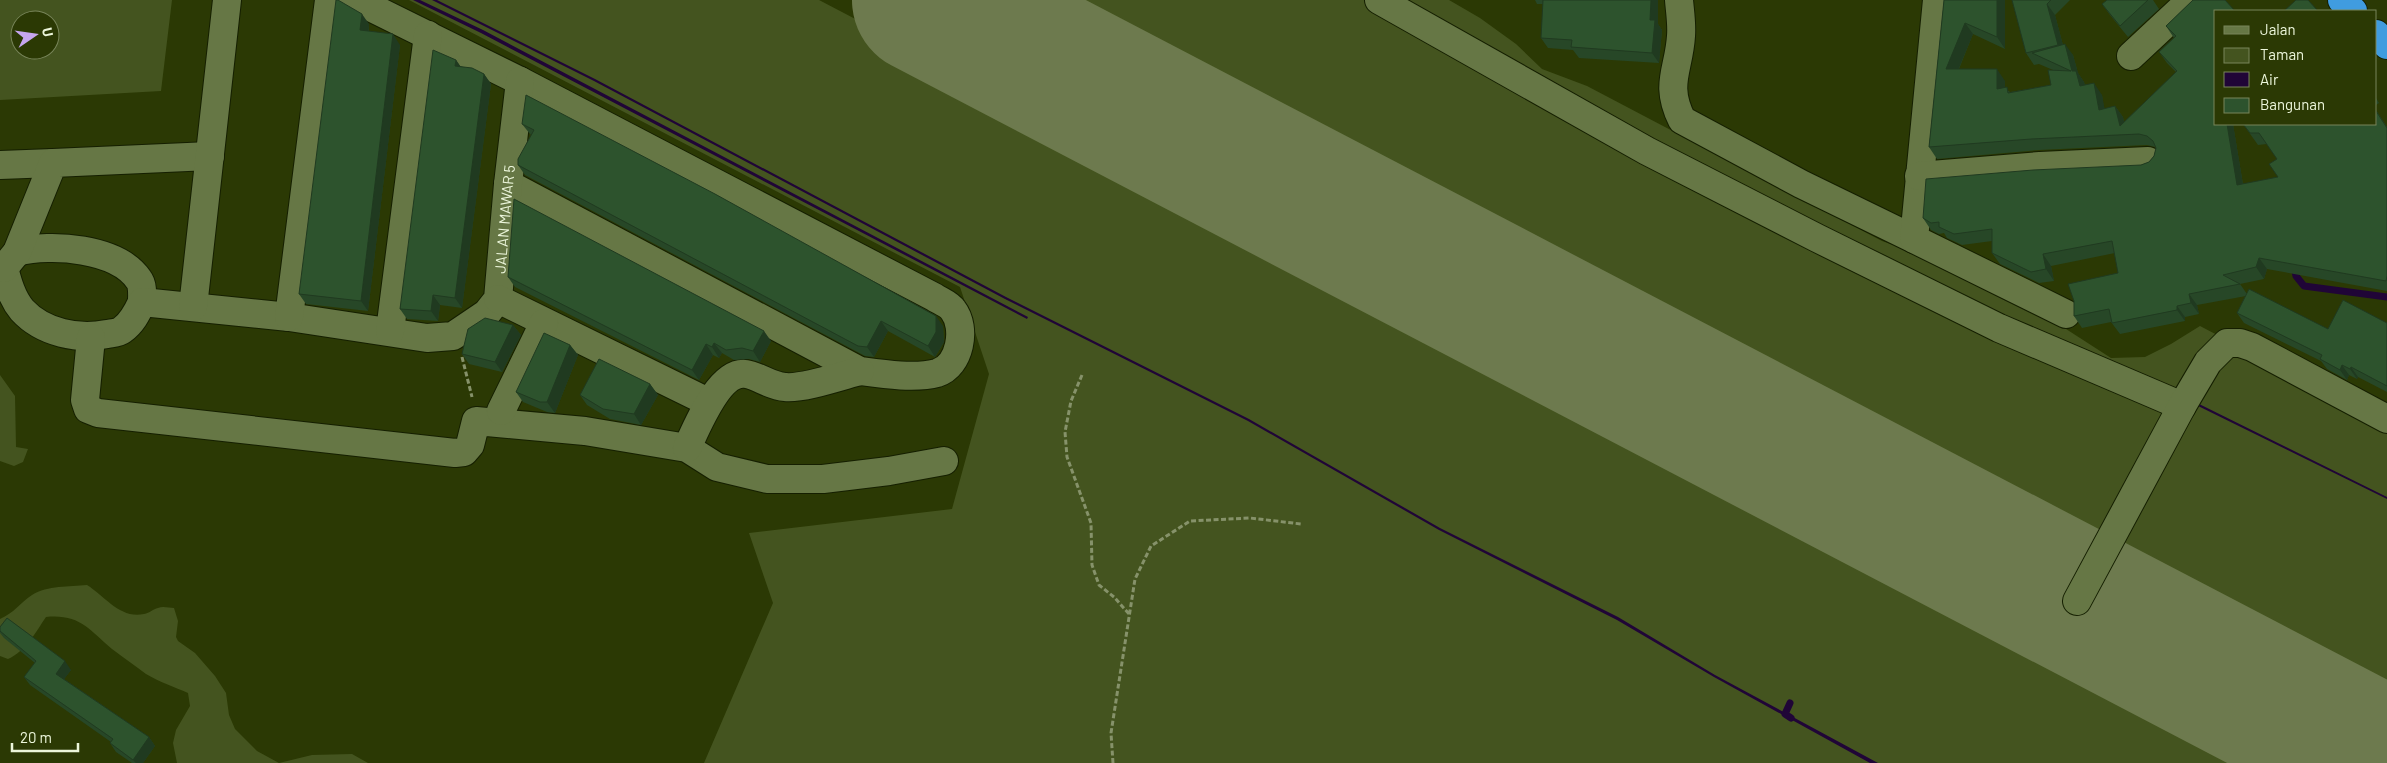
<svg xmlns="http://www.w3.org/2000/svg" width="2387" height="763" font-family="Barlow,sans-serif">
  <rect width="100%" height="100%" fill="#2b3904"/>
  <path fill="#44541f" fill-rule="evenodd" d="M0,0H172L161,91L0,100ZM20,20H50V50H20Z
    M409,0H819L2279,763H704L773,603L749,533L952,509L989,374L960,287Z
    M1033,0H1449L1480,18L1516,44L1542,69L1587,86L1882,241L1973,273L2035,309L2111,358L2145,357L2171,344L2200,326L2387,424V706Z
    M0,375L15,396L16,447L28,449L23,462L14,466L0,461Z
    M87,585C106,597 120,619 144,614C150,613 153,609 158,608C163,606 169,608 174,608L178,621L176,637L178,641L195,653L215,676L226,693L229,715L235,729L257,751L279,763H177L173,743L176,730L190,706L188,693C175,687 159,682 146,674C135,666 123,657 112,649C88,629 80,614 46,617C35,633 26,651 8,659L0,656V619C14,613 20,603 32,595C48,585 69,587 87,585Z
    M352,754L368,763H279L312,755Z"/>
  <path fill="#200537" d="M413,0H420L483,30L1028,317L1027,319L481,33Z
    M432,0H437L595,79L1006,297L1249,419L1440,528L1618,617L1715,675L1878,763H1870L1714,677L1617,620L1439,530L1248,421L1005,299L594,81Z
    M2191,400L2387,497V499L2190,402Z"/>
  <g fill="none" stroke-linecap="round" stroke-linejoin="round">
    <path stroke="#200537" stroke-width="7" d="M2294,267L2296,276L2304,286L2387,297
      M1790,703L1785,714L1791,718"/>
    <path stroke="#6d7a4e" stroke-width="148" d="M926,0L2387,763"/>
    <g stroke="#151f00" stroke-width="30">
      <g id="minor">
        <path d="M356,0L520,81L934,297C940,301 949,304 953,310C967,328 960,366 937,373C915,379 882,374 860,371L508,184"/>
        <path d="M1379,0L1647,151L1817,238L1999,328L2182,406"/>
        <path d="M1679,0C1680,12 1682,24 1681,36C1679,70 1664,84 1682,120L1801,184L1914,239"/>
        <path d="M1937,0L1914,239L2066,314"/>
        <path d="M2131,56L2191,0"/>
        <path d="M0,165L53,163"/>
        <path d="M1919,176L2040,166L2148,161"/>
        <path d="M17,252C51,243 118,248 139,280C143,285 142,296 142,302"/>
        <path id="s1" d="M4,268C8,283 12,298 22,310C43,333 79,340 107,334C112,333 118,333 122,330C132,323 137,313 142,302L289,317L427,338L453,336L487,313L498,299L508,184L520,81"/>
        <path d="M4,268L17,252L53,163L210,156"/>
        <path d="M498,299L708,402"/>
        <path d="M193,307L227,0"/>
        <path d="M289,317L329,0"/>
        <path d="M390,331L428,35"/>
        <path d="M91,338L85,400L88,409L98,413L455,453L464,452L470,445L476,421L585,431L687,448L717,467L767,479H823L889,471L944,461"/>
        <path d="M501,411L544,323"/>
        <path d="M687,448C696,429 719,370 746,374C759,376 770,386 785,387C803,389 841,376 860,371"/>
        <path d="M2077,601L2182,406L2208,362L2227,343H2240L2252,347L2387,419"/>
      </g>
    </g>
    <g stroke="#151f00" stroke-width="30">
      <path id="highway" d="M2342,0L2353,11
        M2376,34L2387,45"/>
    </g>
    <path stroke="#86926a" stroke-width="3" stroke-dasharray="5 2.5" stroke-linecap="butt" d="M462,357L472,397
      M1082,375L1071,401L1065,432L1067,457L1091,523L1092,565L1099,585L1114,597L1129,614
      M1113,763L1111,733L1135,579L1151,546L1190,521L1250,518L1301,524"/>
    <use href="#minor" stroke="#667745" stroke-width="28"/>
    <use href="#highway" stroke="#409cdf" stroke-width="28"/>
  </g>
  <path fill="#274727" d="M1535,0H1658V24L1662,30L1659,63L1579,58L1573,50L1548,48L1541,38L1543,4H1537Z
    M1944,0H2005V49L1973,34L1959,69L2005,81V88L2010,92L2051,85L2053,70L2039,64L2034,65L2026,53L2012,0H2070L2055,15L2063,45L2073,55L2078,73L2084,82L2085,85L2102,95L2104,109L2115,106L2123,117L2124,122L2176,72L2167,63L2159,52L2174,38L2166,26L2193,0L2216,124H2233L2243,184L2278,177L2277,159L2267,144L2258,145L2243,124L2376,110L2387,127V291L2267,269L2264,279L2240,284L2247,294L2328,329L2387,323V392L2358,377L2357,379L2349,375L2347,380L2327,369L2321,361L2244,323L2237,313L2246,296L2197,305L2199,314L2185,317V321L2120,334L2111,322L2082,328L2074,316L2118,273L2115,253L2051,266L2054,281L2039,283L2000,264L1992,253V241L1962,245L1947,238L1944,233L1939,234L1931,230L1923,218L2141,165L2149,162L2154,156L2156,148L2155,147L2147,145L2039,150L1937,159L1929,147Z
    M2107,0H2153L2159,9L2128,37L2110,15L2102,4Z
    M369,24V31L400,45L368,311L306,304L299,294Z
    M456,60L460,66L484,74L491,84L462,308L440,305L438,321L407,319L400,309Z
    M2376,98L2379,103L2376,105Z
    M522,124L943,326L944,342L935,357L888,331L874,357L865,356L525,175L518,165L531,135L530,134Z
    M508,277L771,341L760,362L749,359L734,360L722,353L719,358L713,355L699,380L515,287Z
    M513,325L521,335L502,372L469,364L462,354Z
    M570,345L578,355L555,413L547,412L523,402L516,392Z
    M650,384L658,395L641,425L610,419L587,405L580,395Z
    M0,627L71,670L64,679L149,737L155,746L143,763H132L116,752L110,743L111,742L30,685L24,677L35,663L4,638L0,633Z"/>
  <path fill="#203a20" d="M1651,0H1658V24L1662,30L1659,63L1652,53L1650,20Z
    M1997,0H2005V49L1997,37Z
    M2047,4L2055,15L2066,57L2058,45Z
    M362,14L369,24L368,40L360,30Z
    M1965,23L1973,34L1954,80L1946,69Z
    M393,34L400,45L368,311L361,301Z
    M2065,44L2073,55L2078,73L2084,82L2088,97L2080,86L2072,71Z
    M456,60L463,70L455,66Z
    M1997,69L2005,81V101L1997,89Z
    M484,74L491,84L462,308L455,298Z
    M2094,83L2102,95L2107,121L2099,110Z
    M2115,106L2123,117L2127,135L2120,126Z
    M2227,124H2233L2245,197L2237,185Z
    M2043,254L2051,266L2054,281L2046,269Z
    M2259,258L2267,269L2264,279L2256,267Z
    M2189,294L2197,305L2199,314L2191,303Z
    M433,295L440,305L438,321L431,311Z
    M2177,306L2185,317V321L2177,310Z
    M936,316L943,326L944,342L935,357L928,346Z
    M881,321L888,331L874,357L867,347Z
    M513,325L521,335L502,372L495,362Z
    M764,331L771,341L760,362L753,351Z
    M714,343L722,353L719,358L712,347Z
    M706,344L713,355L699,380L692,370Z
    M570,345L578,355L555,413L547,402Z
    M2342,365L2349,375L2347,380L2340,370Z
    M2351,367L2358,377L2357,379L2350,369Z
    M650,384L658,395L641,425L634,414Z
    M65,661L71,670L62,682L56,674Z
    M149,737L155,746L143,763H136L133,760Z"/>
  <path fill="#2d532d" stroke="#203a20" d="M336,0H338L362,14L360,30L393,34L361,301L299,294Z
    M1543,0H1651L1650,20H1655L1652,53L1571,47L1572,40L1541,38Z
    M1944,0H1997V37L1965,23L1946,69H1997V89L2007,87L2008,93L2051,85L2048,70L2071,71L2032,53L2065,44L2072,71H2076L2080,86L2094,83L2099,110L2115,106L2120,126L2177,71L2159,52L2176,36L2166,26L2193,0H2225L2235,11H2216V124H2227L2237,185L2278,177L2269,164L2277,159L2259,133H2250L2243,124H2376V111L2387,128V276L2386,281L2259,258L2256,267L2223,275L2240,284L2189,294L2191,303L2177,306V310L2112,323L2109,309L2074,316V301L2068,284L2118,273L2112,241L2043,254L2046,269L2031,272L1992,253V229L1954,234L1939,227V222L1931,223L1923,218L1926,179L2033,170L2141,165L2149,162L2154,156L2156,148L2153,141L2147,136L2139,134L2031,139L1929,147Z
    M2012,0H2051L2047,4L2058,45L2026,53Z
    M2107,0H2148L2120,26L2102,4Z
    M2296,0H2308L2318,11H2284Z
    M433,50L456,60L455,66L472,68L484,74L455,298L433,295L431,311L400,309Z
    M526,95L715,194L936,316V332L928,346L881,321L867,347L858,346L518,165V159L534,130L522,124Z
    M514,199L764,331L753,351L742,348L726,350L714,343L712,347L706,344L692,370L508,277Z
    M2249,289L2328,329L2343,300L2387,323V386L2351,367L2350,369L2342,365L2340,370L2320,359L2322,355L2237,313Z
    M485,318L513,325L495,362L462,354L468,329Z
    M544,333L570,345L547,402H540L516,392Z
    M599,359L650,384L634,414L603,409L580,395Z
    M7,618L65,661L56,674L149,737L133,760L110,743L113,739L24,677L36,661L0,631V627Z"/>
  <g text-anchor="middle" stroke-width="4" stroke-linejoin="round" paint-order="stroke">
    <g font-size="15" fill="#ecf6db" stroke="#2b3904">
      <text dy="5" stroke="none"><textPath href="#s1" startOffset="641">JALAN MAWAR 5</textPath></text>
    </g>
  </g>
  <rect x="2214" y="10" width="162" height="115" fill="#2b3904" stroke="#78855a"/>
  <rect x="2224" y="26" width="25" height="8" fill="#667745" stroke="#78855a"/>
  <text x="2260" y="35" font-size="15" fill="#ecf6db">Jalan</text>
  <rect x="2224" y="48" width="25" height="15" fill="#44541f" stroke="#78855a"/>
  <text x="2260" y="60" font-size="15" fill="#ecf6db">Taman</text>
  <rect x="2224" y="72" width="25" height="15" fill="#200537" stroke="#78855a"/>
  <text x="2260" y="85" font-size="15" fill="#ecf6db">Air</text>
  <rect x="2224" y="98" width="25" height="15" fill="#2d532d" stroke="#78855a"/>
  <text x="2260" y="110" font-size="15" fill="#ecf6db">Bangunan</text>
  <g transform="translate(35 35) rotate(77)"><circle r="24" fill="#2b3904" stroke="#78855a"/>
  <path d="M0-4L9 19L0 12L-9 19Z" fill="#c6a6f0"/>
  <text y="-8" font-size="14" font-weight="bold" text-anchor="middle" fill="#ecf6db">U</text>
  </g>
  <path d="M12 743v8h66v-8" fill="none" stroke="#ecf6db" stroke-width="2.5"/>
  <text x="20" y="743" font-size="15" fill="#ecf6db" stroke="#2b3904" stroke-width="4" paint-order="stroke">20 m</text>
</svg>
